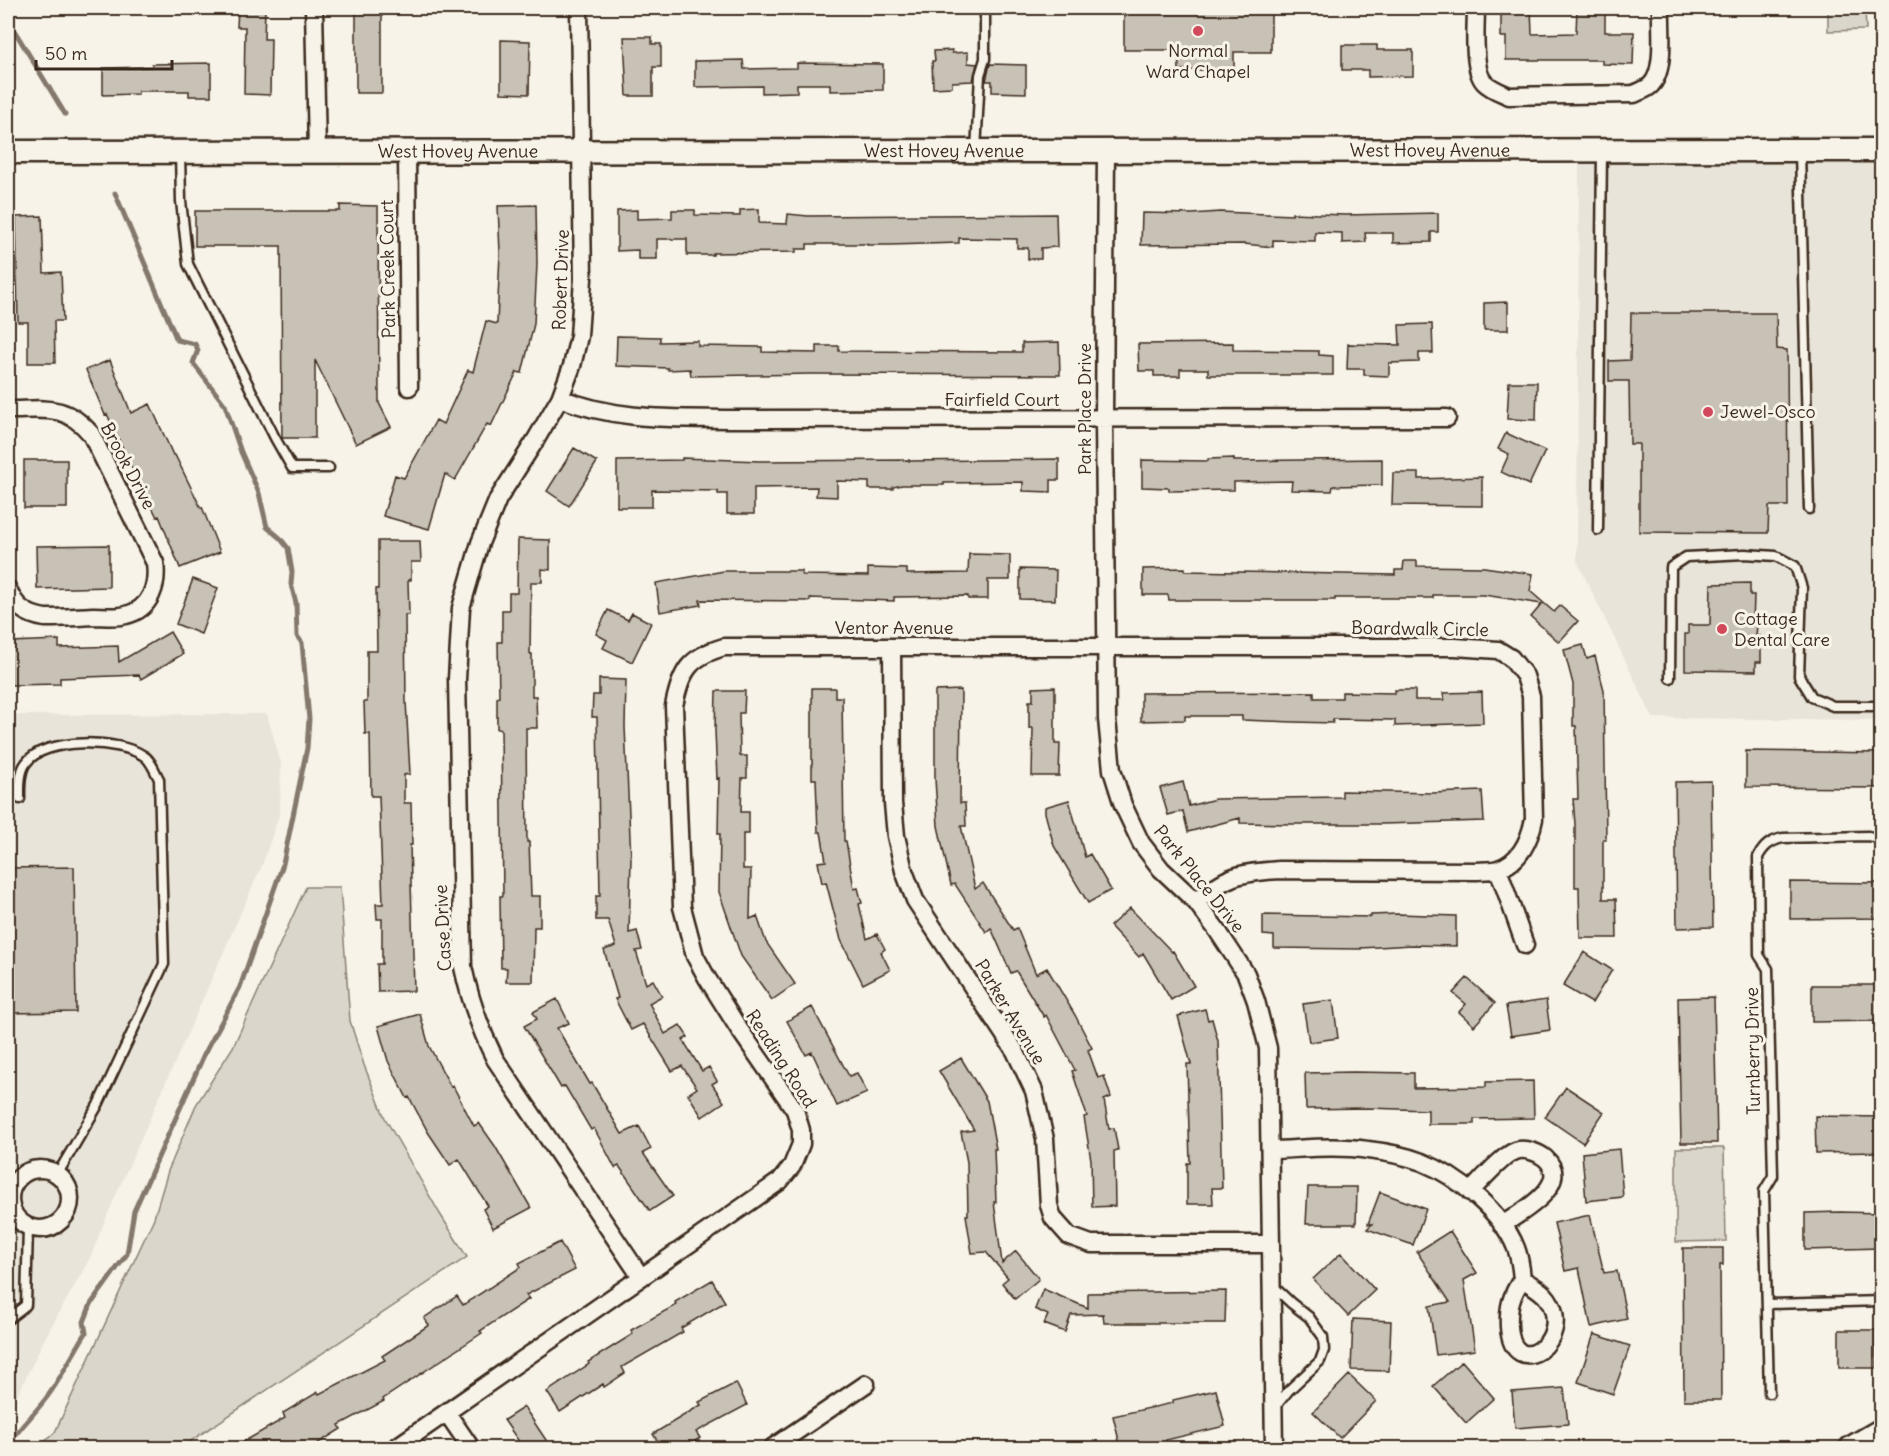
<svg xmlns="http://www.w3.org/2000/svg" width="1889" height="1456" font-family="Delius,sans-serif">
  <rect width="100%" height="100%" fill="#f7f3e8"/>
  <filter id="ink" filterUnits="userSpaceOnUse"><feTurbulence type="fractalNoise" baseFrequency=".0167" numOctaves="2"/><feDisplacementMap in="SourceGraphic" scale="12" xChannelSelector="R" yChannelSelector="G"/><feConvolveMatrix kernelMatrix="1 2 1 2 8 2 1 2 1" color-interpolation-filters="sRGB"/></filter>
  <g filter="url(#ink)">
    <path fill="#e9e4d9" d="M1579,162L1881,163V720L1653,718L1577,561Z
      M267,714L281,763L280,812L263,863L109,1211L90,1258L45,1338L18,1394L8,1407V715Z"/>
    <path fill="#dbd6cb" stroke="#8b8074" stroke-width="1.5" d="M1828,8H1865L1866,30L1828,31Z
      M306,887H340L350,1021L364,1065L385,1118L440,1214L467,1257L180,1448H38L55,1432L154,1218L168,1171L196,1105L233,1047Z
      M1676,1148H1724L1726,1241L1676,1242Z"/>
    <g fill="none" stroke-linecap="round" stroke-linejoin="round">
      <path stroke="#84786c" stroke-width="5" d="M8,20L65,114
        M8,1445C21,1425 39,1410 52,1390C64,1372 74,1352 86,1333L84,1322L91,1304L127,1254L134,1211L204,1055L240,987L283,864L307,748L309,719L302,643L297,636L296,603L291,584L292,572L288,548L280,538L267,527L259,493L241,452L225,405L193,363L198,350L195,344L177,340L115,193"/>
    </g>
    <path fill="#c8c1b6" stroke="#3b2a1e" stroke-width="1.5" d="M238,8H265L264,39H271L270,95L244,94L245,27H237Z
      M356,8H382V93H356Z
      M1164,8H1271V52H1234V70H1179L1178,50H1124V13L1164,12Z
      M1501,8H1531L1532,34L1576,33L1577,8H1605V32H1634L1633,65L1602,64V60H1506V37H1501Z
      M624,37H652V44H661V67H653V96H627Z
      M501,40L530,41L529,94L501,93Z
      M1342,45H1377V50H1413V76L1368,77V70H1342Z
      M952,50V53L968,52V63L977,64L973,81L952,82V87L933,88L932,61H935L934,51Z
      M743,60L744,69L797,68V63L883,64V90L830,91V84H797V92L762,93V86L695,87V61Z
      M211,63V96H189V91H138V94L103,95V68L152,67V64Z
      M990,64L1026,65V93L992,92V81H986Z
      M340,205L378,206L379,403L391,427L356,444L315,360V438H282L281,246H195V211H340Z
      M536,205L537,264L534,324L522,373L517,372L491,426L487,424L455,480L445,474L429,529L383,516L395,475L404,478L436,420L443,424L468,370L473,372L486,321L497,324L500,253L498,206Z
      M759,209V223L787,224L788,214L808,216L1056,214L1057,247L1041,248V259H1028V248H1017V239L959,238V243L890,245H867V244H807V249H796V252L713,253V255H687V239H657V259H638V250L617,251V211L637,210V219L672,218V210H695V215L740,216V210Z
      M1220,212L1292,215V213L1345,215L1438,213V232H1431V242L1393,243V233H1365L1366,242L1342,243V233L1315,232V241L1273,240V247L1244,244L1141,245L1142,213L1192,214Z
      M42,216L44,273L61,272L63,321H54L55,363H28V322H18L16,217Z
      M1508,302V330H1484V303Z
      M1631,313H1776L1777,349L1787,350L1788,506H1769L1768,533L1639,532V444H1630L1629,381H1609V361L1630,360Z
      M1432,324L1433,353H1419V362L1389,363V376L1364,375V369H1347L1348,344L1400,345L1399,325Z
      M617,336L660,337V342L698,341V346L762,347V352L817,353V346H839V351L1022,352V343L1059,342L1060,375L811,374L691,376L690,369L668,370V368L616,366Z
      M1233,343V350L1319,351V355L1333,356V375H1208V369H1180V376H1154V371H1139L1138,344Z
      M110,360L131,413L150,404L173,455H175L201,508L202,507L220,552L180,568L159,516L157,517L131,466L107,414L105,415L86,370Z
      M1509,382H1537L1536,420L1507,419Z
      M1506,433L1545,451L1529,485L1501,472L1509,454L1498,449Z
      M574,448L597,462L569,506L547,491Z
      M682,458L760,461L909,460V461L1059,459V480H1051V492L1023,491V482L944,483V485H902L893,487V489H869V482L837,481V497L816,496L817,487L754,488V514H727V494H718V491L652,490V507H617V461L682,460Z
      M1234,458V461L1382,459V485L1333,486L1332,491L1291,490L1292,481L1234,482V490L1169,491V488L1142,487V460L1208,461V459Z
      M24,460H67V508H24Z
      M1393,473H1419V479L1482,477V506L1392,505Z
      M518,539L550,540V570L542,569V582H531L530,654H532V696H536L537,728H526L527,842H529L531,896H540V927H534L533,982H506L507,968H501L500,896H503L501,729H497V698L499,697L498,642H502V610H509V593H517Z
      M378,541H420L421,562H411V580H408L409,615H405L406,701L410,774L404,775V803H411L412,845H410L414,991L378,992L377,964H382V919H377L376,904H383L379,796H371L370,734H365L364,702H367V651H377L376,589H378Z
      M109,545V587L37,589L36,546Z
      M969,554L1010,555V580H988V599H968V596L894,597V601L810,598V601L700,600L701,605L660,612L656,583L724,571H802V575L868,576V568L907,569V574L968,573Z
      M1404,561H1417V566L1484,567L1533,574L1530,591L1554,612L1560,606L1578,621L1559,642L1531,617L1542,604L1484,595H1433V598H1335V600H1169L1168,595H1143V569L1185,568V571L1395,575V570H1403Z
      M1020,569L1056,570L1055,600L1020,599Z
      M193,579L218,588L201,634L176,624Z
      M1750,583V595H1754L1753,625H1757L1756,636H1761V662H1756V671L1685,670V634H1688V625H1710L1711,584Z
      M608,610L628,620L632,613L651,623L632,662L603,648L607,640L596,634Z
      M170,632L183,654L141,679L139,675L60,678V684L11,685L10,642L59,640V648L118,646L119,662Z
      M1583,645L1587,659L1595,656L1604,690L1606,839H1603V899H1616L1617,938H1580L1579,887H1575V824L1573,799H1578L1576,726H1573V684L1564,650Z
      M599,679L626,680L625,727L631,859L629,933L637,931L642,950L636,951L646,984L653,980L662,996L649,1003L665,1034L680,1025L688,1037L683,1040L702,1071L709,1067L717,1081L712,1084L724,1102L702,1117L688,1094L697,1088L682,1066L672,1071L643,1024L631,1030L615,999L618,998L604,950L616,946L608,920H596V896H600L597,717H592L593,695H599Z
      M1055,687V744H1060L1059,776H1032L1033,728H1029V701H1033V688Z
      M812,688H835V697H842L844,841H846L854,889L858,888L862,903L859,904L867,939L877,934L885,949L881,952L890,970L863,984L841,940L826,882L822,883L818,862L826,861L821,832H818L816,779H812Z
      M961,690L960,803H965L966,826H961L975,889L983,883L1013,930L1017,928L1036,974L1047,968L1075,1015L1092,1048L1088,1050L1098,1078L1104,1076L1111,1097L1104,1100L1109,1129L1114,1128L1118,1150L1114,1151L1115,1206L1092,1207L1091,1160L1084,1117L1087,1116L1072,1071L1075,1070L1046,1015L1044,1017L1016,971L1011,973L991,928L986,932L955,884L951,885L938,826L935,779V691Z
      M1395,690H1415V700H1444L1443,693L1482,692L1483,723L1395,726V720L1333,719V723L1293,722L1242,720V716H1185V720L1141,721V693L1314,692V698H1342V692L1395,693Z
      M716,691H745L744,713H739L740,756H747V778H742L741,812H749V834H743V869H751L750,919L757,916L766,942L795,984L772,1000L741,956L719,892L720,834H718L719,778L717,779L715,730Z
      M1746,751L1881,753V788L1746,787Z
      M1711,781L1713,927L1677,928L1675,782Z
      M1183,782L1189,806L1215,799L1342,797V791L1432,793L1482,791L1484,821L1383,824H1291L1240,823V818L1188,832L1183,811L1168,815L1160,788Z
      M1069,800L1085,857L1090,854L1111,890L1088,903L1054,846L1045,813V807Z
      M74,867L76,1012L8,1013V868Z
      M1790,882L1881,883V918L1790,919Z
      M1130,908L1172,952L1173,951L1194,986L1171,1000L1143,953L1139,957L1110,926Z
      M1398,914L1456,916V946L1412,945L1361,948V949L1274,948V936L1263,935V915L1371,917V915Z
      M1584,952L1612,970L1592,1003L1563,986Z
      M1467,978L1495,1003L1474,1026L1459,1012L1466,1004L1453,993Z
      M1812,985H1881V1021L1812,1022Z
      M1714,997L1717,1143H1681L1678,998Z
      M557,999L569,1023L557,1028L590,1084L592,1083L622,1134L639,1126L651,1149L643,1153L673,1196L650,1211L619,1166L615,1168L594,1128L591,1130L565,1086L561,1088L524,1026L537,1019L533,1012Z
      M1333,1000L1338,1038L1309,1042L1303,1004Z
      M1546,1000L1550,1030L1511,1036L1506,1006Z
      M812,1007L849,1076L857,1073L867,1093L837,1106L812,1052L806,1055L787,1021Z
      M1205,1009L1208,1020L1212,1019L1218,1041L1222,1188H1212L1213,1204H1187V1163H1190L1187,1064H1191L1178,1016Z
      M420,1014L429,1046L451,1087L453,1086L474,1126L479,1123L495,1146L531,1208L493,1228L483,1209L488,1206L459,1159L450,1165L428,1132L409,1097L407,1098L388,1061L378,1026Z
      M961,1058L987,1101L996,1149H994L996,1202H994L1002,1263L1016,1251L1039,1279L1015,1299L1002,1283L1008,1278L986,1252L972,1253L966,1215H968L967,1162L961,1132L974,1130L939,1071Z
      M1353,1072L1414,1073V1088L1486,1087V1082L1533,1081L1534,1118L1474,1119V1124H1428V1110L1367,1108L1306,1109L1305,1073Z
      M1566,1087L1604,1112L1583,1143L1545,1117Z
      M1815,1116L1881,1117V1152L1816,1153Z
      M1619,1149L1623,1197L1586,1201L1582,1153Z
      M1308,1187H1357L1356,1224H1306Z
      M1380,1192L1426,1209L1413,1245L1367,1229L1372,1224H1368Z
      M1840,1212L1881,1213V1248L1805,1250V1213Z
      M1590,1215L1604,1273L1617,1271L1627,1319L1591,1327L1579,1268L1565,1271L1554,1223Z
      M1450,1231L1477,1273L1464,1280L1475,1350L1436,1355L1429,1306L1450,1302L1417,1252Z
      M560,1242L575,1270L526,1295L529,1299L480,1331L482,1333L383,1399L384,1401L339,1425L341,1429L309,1449H231L285,1418L283,1413L318,1392L319,1394L385,1360L382,1356L429,1325L424,1318L457,1296L463,1305L521,1267L519,1263Z
      M1683,1248H1723V1265H1720L1721,1400H1684Z
      M1341,1253L1375,1290L1348,1316L1313,1279Z
      M712,1280L725,1302L681,1328L683,1332L622,1367L625,1373L604,1387L603,1384L560,1412L547,1392L589,1364L588,1362L633,1334L631,1330L676,1305L675,1302Z
      M1043,1289L1088,1308V1293L1226,1291L1225,1323H1104L1103,1314L1071,1315L1065,1332L1044,1324L1048,1315L1035,1309Z
      M1353,1319L1391,1321L1389,1371L1351,1370Z
      M1839,1330H1876V1368H1839Z
      M1594,1334L1630,1346L1613,1394L1578,1382Z
      M1462,1361L1494,1398L1466,1423L1433,1386Z
      M1349,1375L1376,1401L1340,1438L1313,1412Z
      M736,1383L747,1405L696,1432L700,1438L682,1449H662L653,1434L701,1405L699,1402Z
      M1564,1388L1568,1424L1515,1428L1512,1392Z
      M1216,1390L1225,1426L1166,1440V1443L1141,1449H1121L1113,1416L1173,1403V1400Z
      M524,1407L552,1449H524L504,1420Z"/>
    <g fill="none" stroke-linecap="round" stroke-linejoin="round">
      <g stroke="#3b2a1e" stroke-width="13">
        <path id="lane" d="M976,151L980,75L985,59V8
          M1800,151L1809,509
          M180,152L181,201L188,264L275,438L292,468H329
          M1598,530L1602,151
          M1670,678L1671,567L1686,557L1745,554L1776,556L1795,566L1802,588L1799,676L1812,697L1833,706H1882
          M20,799C20,788 19,772 26,763C44,737 120,739 144,756C151,760 155,772 159,779L164,964L98,1105L57,1175
          M1272,1285L1291,1303L1309,1317L1323,1337L1324,1350L1320,1361L1289,1390L1276,1406
          M1767,1304L1882,1301
          M8,1319L26,1305L28,1227
          M1769,1393L1764,1191L1773,1176L1768,969L1759,955L1758,857C1764,846 1770,841 1783,838L1868,836L1882,839"/>
      </g>
      <g stroke="#3b2a1e" stroke-width="21">
        <path id="street" d="M314,8L317,151
          M579,8L583,279L579,336L572,366L560,398L535,441L498,499L480,543L461,608L457,679L463,967C470,1000 480,1029 495,1059L641,1277
          M1476,8C1476,25 1472,69 1484,82C1491,89 1500,92 1509,96L1634,94C1640,91 1646,90 1651,85C1666,70 1660,28 1661,8
          M407,151L409,387
          M1106,151L1104,419L1107,719L1112,770L1123,805L1141,843L1161,869L1196,902L1217,930L1246,974L1256,1001L1268,1048L1274,1448
          M560,398C616,421 674,418 734,419L1447,418
          M8,410C44,410 65,403 91,434L155,563C158,585 151,609 126,615C116,618 103,616 93,616C77,617 61,618 45,618C26,615 15,607 8,589
          M892,648L893,803L896,836L904,871L915,900L1015,1051L1034,1091L1045,1139L1049,1205L1053,1218L1069,1236L1091,1244H1271
          M1498,869L1525,945
          M1271,1150C1303,1149 1336,1145 1368,1150C1385,1152 1406,1156 1422,1162C1457,1176 1502,1212 1516,1248C1520,1258 1521,1268 1522,1279C1511,1296 1508,1307 1509,1327C1513,1384 1575,1340 1548,1299C1542,1290 1531,1285 1522,1279
          M10 1199a30 30 0 1 1 60 0a30 30 0 1 1-60 0Z
          M1470,1192C1481,1181 1505,1152 1519,1150C1528,1149 1539,1153 1545,1158C1574,1184 1520,1213 1502,1225
          M447,1413L471,1448
          M395,1448L780,1181L792,1166L801,1144V1130L795,1110L739,1029L707,978L695,956L682,907L674,706C681,671 689,657 724,647H1455L1498,650L1511,658L1525,676L1531,696L1534,819C1530,839 1520,862 1498,869C1493,871 1484,870 1478,871L1279,870C1239,873 1226,875 1196,902
          M772,1448L866,1384"/>
      </g>
      <g stroke="#3b2a1e" stroke-width="27">
        <g id="secondary">
          <path id="s1" d="M8,152L1882,150"/>
          <path d="M1851,1448L1882,1430"/>
        </g>
      </g>
      <use href="#lane" stroke="#f7f3e8" stroke-width="8"/>
      <use href="#street" stroke="#f7f3e8" stroke-width="16"/>
      <use href="#secondary" stroke="#f7f3e8" stroke-width="22"/>
    </g>
  </g>
  <g fill="#d1495b" stroke="#f7f3e8" stroke-width="2">
    <circle cx="1198" cy="31" r="6"/>
    <circle cx="1708" cy="412" r="6"/>
    <circle cx="1722" cy="629" r="6"/>
  </g>
  <g text-anchor="middle" stroke-width="6" stroke-linejoin="round" paint-order="stroke">
    <g font-size="18" fill="#3b2a1e" stroke="#f7f3e8" text-anchor="start">
      <text x="1198" y="57" text-anchor="middle">Normal<tspan x="1198" dy="21">Ward Chapel</tspan></text>
      <text x="1720" y="418">Jewel-Osco</text>
      <text x="1734" y="625">Cottage<tspan x="1734" dy="21">Dental Care</tspan></text>
    </g>
    <g font-size="18" fill="#3b2a1e" stroke="#f7f3e8">
      <text dy="6" stroke="none"><textPath href="#s1" startOffset="450">West Hovey Avenue</textPath></text>
      <text dy="6" stroke="none"><textPath href="#s1" startOffset="936">West Hovey Avenue</textPath></text>
      <text dy="6" stroke="none"><textPath href="#s1" startOffset="1422">West Hovey Avenue</textPath></text>
      <text transform="translate(388 269) rotate(-91)" y="6">Park Creek Court</text>
      <text transform="translate(561 280) rotate(-88)" y="6">Robert Drive</text>
      <text x="1002" y="406">Fairfield Court</text>
      <text transform="translate(1085 409) rotate(-90)" y="6">Park Place Drive</text>
      <text transform="translate(128 466) rotate(62)" y="6">Brook Drive</text>
      <text x="894" y="634">Ventor Avenue</text>
      <text transform="translate(1420 629) rotate(1)" y="6">Boardwalk Circle</text>
      <text transform="translate(1199 879) rotate(51)" y="6">Park Place Drive</text>
      <text transform="translate(443 928) rotate(-93)" y="6">Case Drive</text>
      <text transform="translate(1010 1012) rotate(59)" y="6">Parker Avenue</text>
      <text transform="translate(1753 1051) rotate(-91)" y="6">Turnberry Drive</text>
      <text transform="translate(781 1059) rotate(57)" y="6">Reading Road</text>
    </g>
  </g>
  <rect width="1889" height="1456" fill="none" stroke="#f7f3e8" stroke-width="30"/>
  <rect x="15" y="15" width="1859" height="1426" fill="none" stroke="#3b2a1e" stroke-width="2" filter="url(#ink)"/>
  <path d="M36 60v9h136v-9" fill="none" stroke="#3b2a1e" stroke-width="3"/>
  <text x="45" y="60" font-size="18" fill="#3b2a1e" stroke="#f7f3e8" stroke-width="4.5" paint-order="stroke">50 m</text>
</svg>
